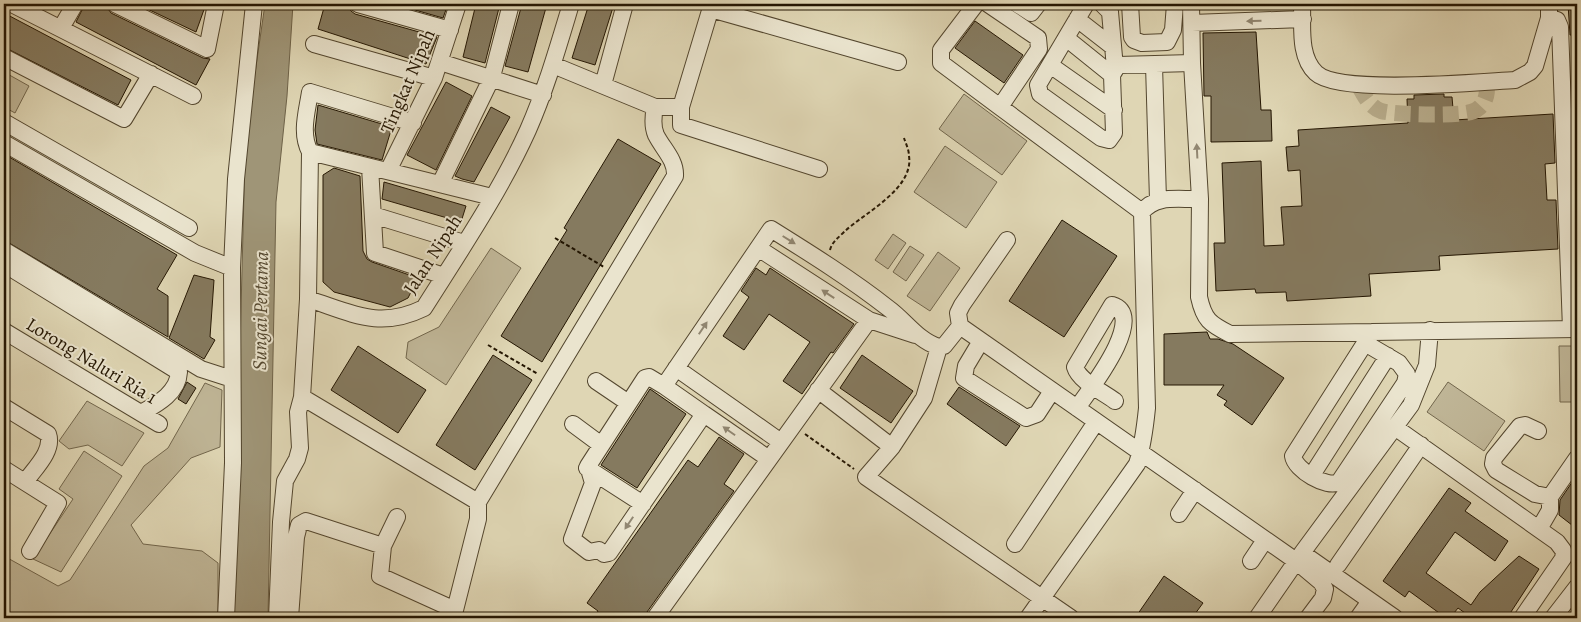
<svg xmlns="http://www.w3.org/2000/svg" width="1581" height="622" font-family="Alegreya,serif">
  <rect width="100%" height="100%" fill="#dfd6b4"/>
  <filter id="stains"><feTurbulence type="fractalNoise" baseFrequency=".004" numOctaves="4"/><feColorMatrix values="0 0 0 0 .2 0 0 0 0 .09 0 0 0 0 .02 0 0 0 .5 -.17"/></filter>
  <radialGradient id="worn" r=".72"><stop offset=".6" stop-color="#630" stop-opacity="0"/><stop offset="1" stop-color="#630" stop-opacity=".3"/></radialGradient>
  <path fill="#bfb596" stroke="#72664c" d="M4,72L29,86L15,113L4,107Z
    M964,94L1027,141L1002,175L939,129Z
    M945,146L997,182L966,228L914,192Z
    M893,234L906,243L888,269L875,260Z
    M910,246L924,255L906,281L893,272Z
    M491,248L521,268L446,385L406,358L408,342L439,327Z
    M938,252L960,268L930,311L907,296Z
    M1559,346H1577V402H1560Z
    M1448,382L1505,421L1484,451L1427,412Z
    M205,383L222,390L220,447L191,458L131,525L143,544L202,551L218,563V618H4V556L58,586L70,580L144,466L168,448Z
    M87,401L144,433L122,466L88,445L69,449L59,441Z
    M84,451L122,476L61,572L33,559L73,499L59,489Z"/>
  <path fill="#9f9577" stroke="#6e6248" d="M265,4H293L287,96L276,202L268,618H233L245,155L249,115Z"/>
  <path fill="#857a5f" stroke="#241602" d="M85,4H105L111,13L203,58L210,59L196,85L76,22Z
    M137,4H206L196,32Z
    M325,4H348L351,11L355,14L437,37L426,64L318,29Z
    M394,4H448L443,18Z
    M476,4H500L485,63L463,57Z
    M522,4H547L528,72L505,66Z
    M589,4H614L595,65L572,58Z
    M1568,4H1577V35H1570Z
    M4,13L131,80L118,105L4,47Z
    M975,21L1023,55L1004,83L955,48Z
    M1256,32L1261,110H1271L1272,141L1211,142V96H1204L1203,33Z
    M446,82L472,96L436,170L407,155Z
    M1444,94V97H1452L1454,120L1553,114L1555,163L1545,164L1547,200H1556L1558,249L1439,256L1440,270L1369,274L1371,296L1287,301L1286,292L1256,293L1255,289L1216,291L1214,243H1225L1222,163L1261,161L1264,246L1284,245L1281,207L1302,206L1300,170L1288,171L1286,147L1299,146L1298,130L1408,123L1407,99H1414V95Z
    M318,105L392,127L382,160L317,144L315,130Z
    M491,107L510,117L474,182L462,179L455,176Z
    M1577,112V162H1575L1573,113Z
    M618,139L661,164L542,362L501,336L567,230L564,228Z
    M4,154L177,255L157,289L168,296V337L4,240Z
    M334,168L360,176L363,251L367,259L372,262L418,278L408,298L390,307L334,292L323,282V175Z
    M384,182L466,206L461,222L382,199Z
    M1062,220L1117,256L1064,337L1009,301Z
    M756,268L766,275L770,268L854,324L833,353L831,352L802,394L783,381L810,342L769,314L744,350L723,336L749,297L741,291Z
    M194,275L214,280L210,337L215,340L204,359L169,338Z
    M1207,332L1210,339H1218L1233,344L1284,378L1252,425L1224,405L1227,401L1217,395L1224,385H1164V334Z
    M358,346L426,390L398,433L331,390Z
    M493,355L532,380L475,470L436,445Z
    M862,355L913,391L891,423L840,388Z
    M187,382L196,388L186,404L178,399Z
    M959,387L1020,426L1006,446L947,404Z
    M650,389L686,414L637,488L601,465Z
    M719,437L744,454L724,484L734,491L647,612L645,618H594L598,611L587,603L688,460L698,467Z
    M1577,475V529L1559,515L1560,500Z
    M1449,488L1471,503L1465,511L1508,541L1495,561L1455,532L1426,573L1471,605L1480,592L1519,556L1539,569L1507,618H1472L1458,608L1450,618H1446L1409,591L1405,597L1383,581Z
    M1164,576L1203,603L1192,618H1135Z"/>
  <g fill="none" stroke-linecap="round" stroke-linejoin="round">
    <path stroke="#bab090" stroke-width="16" stroke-dasharray="16 8" stroke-linecap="butt" d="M1359,86C1364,96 1370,107 1381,111C1394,115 1458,116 1471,112C1485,108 1489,94 1486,81"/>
    <g stroke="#53462e" stroke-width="18">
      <path id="minor" d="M12,4L193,96
        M115,4L207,49L216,4
        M358,4L450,30
        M712,4L681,107V125L819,169
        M976,4L941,50V63L1000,107L1039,49L1038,38L988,4
        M1017,4L1031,13L1038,4
        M1086,4L1038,85L1040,94L1101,138L1109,140L1114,133L1112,75L1118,65L1192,63
        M1102,4L1110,12L1115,68
        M1130,4L1132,37L1134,40L1142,43L1167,42L1173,30L1175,4
        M1191,4L1192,63L1200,199L1199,297C1204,320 1210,324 1230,334L1577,329
        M1302,4C1303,25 1298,56 1316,73C1339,95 1478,82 1515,80L1530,72L1535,66L1549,18V4
        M711,9L898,62
        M1549,18L1557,20L1560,27L1571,329
        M1077,19L1113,47
        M1192,23L1303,19
        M61,28L75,4
        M1066,38L1112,75
        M314,44L434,78
        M4,57L124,119L151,74
        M440,62L543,95
        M553,65L655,107H681
        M1050,65L1114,110
        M1154,65L1158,200
        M603,85L625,4
        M1000,107L1142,212
        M4,122L189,228
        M4,143L195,253L232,268
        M310,152L492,197
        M370,167L375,253L444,276
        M388,171L434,78L458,4
        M440,184L492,77L511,4
        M373,215L464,243
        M758,248L869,320
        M4,250L201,369L232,379
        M4,264L179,372C178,393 157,404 141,413
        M308,299C352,313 379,330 424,308C460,251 500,192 528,130C546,89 558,47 571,4
        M960,326L1296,561L1321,582L1325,589L1323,598L1308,618
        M4,331L159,424
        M981,341L966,366L964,378L1026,418L1037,414L1052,391
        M1365,343L1399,363L1407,374L1405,383L1339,482C1327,489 1295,470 1293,456L1365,343L1373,332
        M939,347L924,398L892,447L866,477L1071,618
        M676,368L781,442
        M596,381L627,402
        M664,386L649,377L645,378L588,466L593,483L572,539L589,552L599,550L604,554L609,553L704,414L769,459
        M818,390L892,447
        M302,397L478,502L675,176C676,160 663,149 656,135C652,126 653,117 655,107
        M4,407L48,434C54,451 34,469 25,482
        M1077,408C1087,393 1149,316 1112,305L1075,367C1079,381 1103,392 1115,401
        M704,414L664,386L771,229C811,254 851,279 888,308C905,320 918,341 939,347L944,346L960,326L958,313L962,305L1007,240
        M573,424L600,444
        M1396,428L1557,542L1563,550L1564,557L1522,618
        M1538,431L1525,425L1520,426L1494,458L1493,464L1496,470L1535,494L1550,497L1577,458
        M587,468L643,504
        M4,469L58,503L30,551
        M1312,475L1388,356
        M1179,514L1195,490
        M397,517L383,546L380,576L455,610
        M1539,529L1550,510V497
        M1015,544L1096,422
        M1302,553L1395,618
        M1251,561L1265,540
        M1338,565L1421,445
        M226,618L233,463L232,268L236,179L254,4
        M277,618L281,522L285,481L297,459L300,448L298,412L302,397L308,299L310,152C300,133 307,112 310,92L413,123
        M290,618L296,537L299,525L306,521L383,546
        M453,618L478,519V502
        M655,618L869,320L915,335
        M1028,618L1137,464C1143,445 1145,428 1147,408L1142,212C1156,194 1179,200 1200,199
        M1257,618L1302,553L1411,405L1427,365L1430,330
        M1358,618L1370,601
        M1553,618L1577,587"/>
    </g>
    <path stroke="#241602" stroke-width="2" stroke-dasharray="4 2.5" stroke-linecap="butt" d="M555,238L604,267
      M830,250C832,242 838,238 844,232C864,213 914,189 909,156C909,150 906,144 904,138
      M488,345L538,374
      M805,434L854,469"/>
    <use href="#minor" stroke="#eae4ce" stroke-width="16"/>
  </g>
  <defs><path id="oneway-solid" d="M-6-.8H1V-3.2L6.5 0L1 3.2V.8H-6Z" transform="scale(1.25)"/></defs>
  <g fill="#918772">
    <use href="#oneway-solid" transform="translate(1254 21) rotate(178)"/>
    <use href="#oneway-solid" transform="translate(1197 151) rotate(-93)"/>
    <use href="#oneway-solid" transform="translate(789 240) rotate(32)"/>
    <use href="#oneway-solid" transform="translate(828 294) rotate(-147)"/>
    <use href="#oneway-solid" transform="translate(703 328) rotate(-56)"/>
    <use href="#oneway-solid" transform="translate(729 431) rotate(-145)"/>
    <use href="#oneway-solid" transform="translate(629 523) rotate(124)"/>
  </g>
  <g text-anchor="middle" stroke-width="4" stroke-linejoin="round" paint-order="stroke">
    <g font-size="19" fill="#241602" stroke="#eae4ce">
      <text transform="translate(407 81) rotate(-67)" y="7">Tingkat Nipah</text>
      <text transform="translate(432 254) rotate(-57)" y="7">Jalan Nipah</text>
      <text transform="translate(92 360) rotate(31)" y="7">Lorong Naluri Ria 1</text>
    </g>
    <g font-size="20" font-style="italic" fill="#554931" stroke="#eae4ce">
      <text transform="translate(260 311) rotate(-89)" y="7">Sungai Pertama</text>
    </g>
  </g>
  <rect width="1581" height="622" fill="none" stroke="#dfd6b4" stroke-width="20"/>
  <rect x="5" y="5" width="1571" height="612" fill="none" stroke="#241602" stroke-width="2.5"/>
  <rect x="10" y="10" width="1561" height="602" fill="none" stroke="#241602"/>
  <rect width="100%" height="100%" filter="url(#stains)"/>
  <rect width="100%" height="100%" fill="url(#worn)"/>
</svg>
